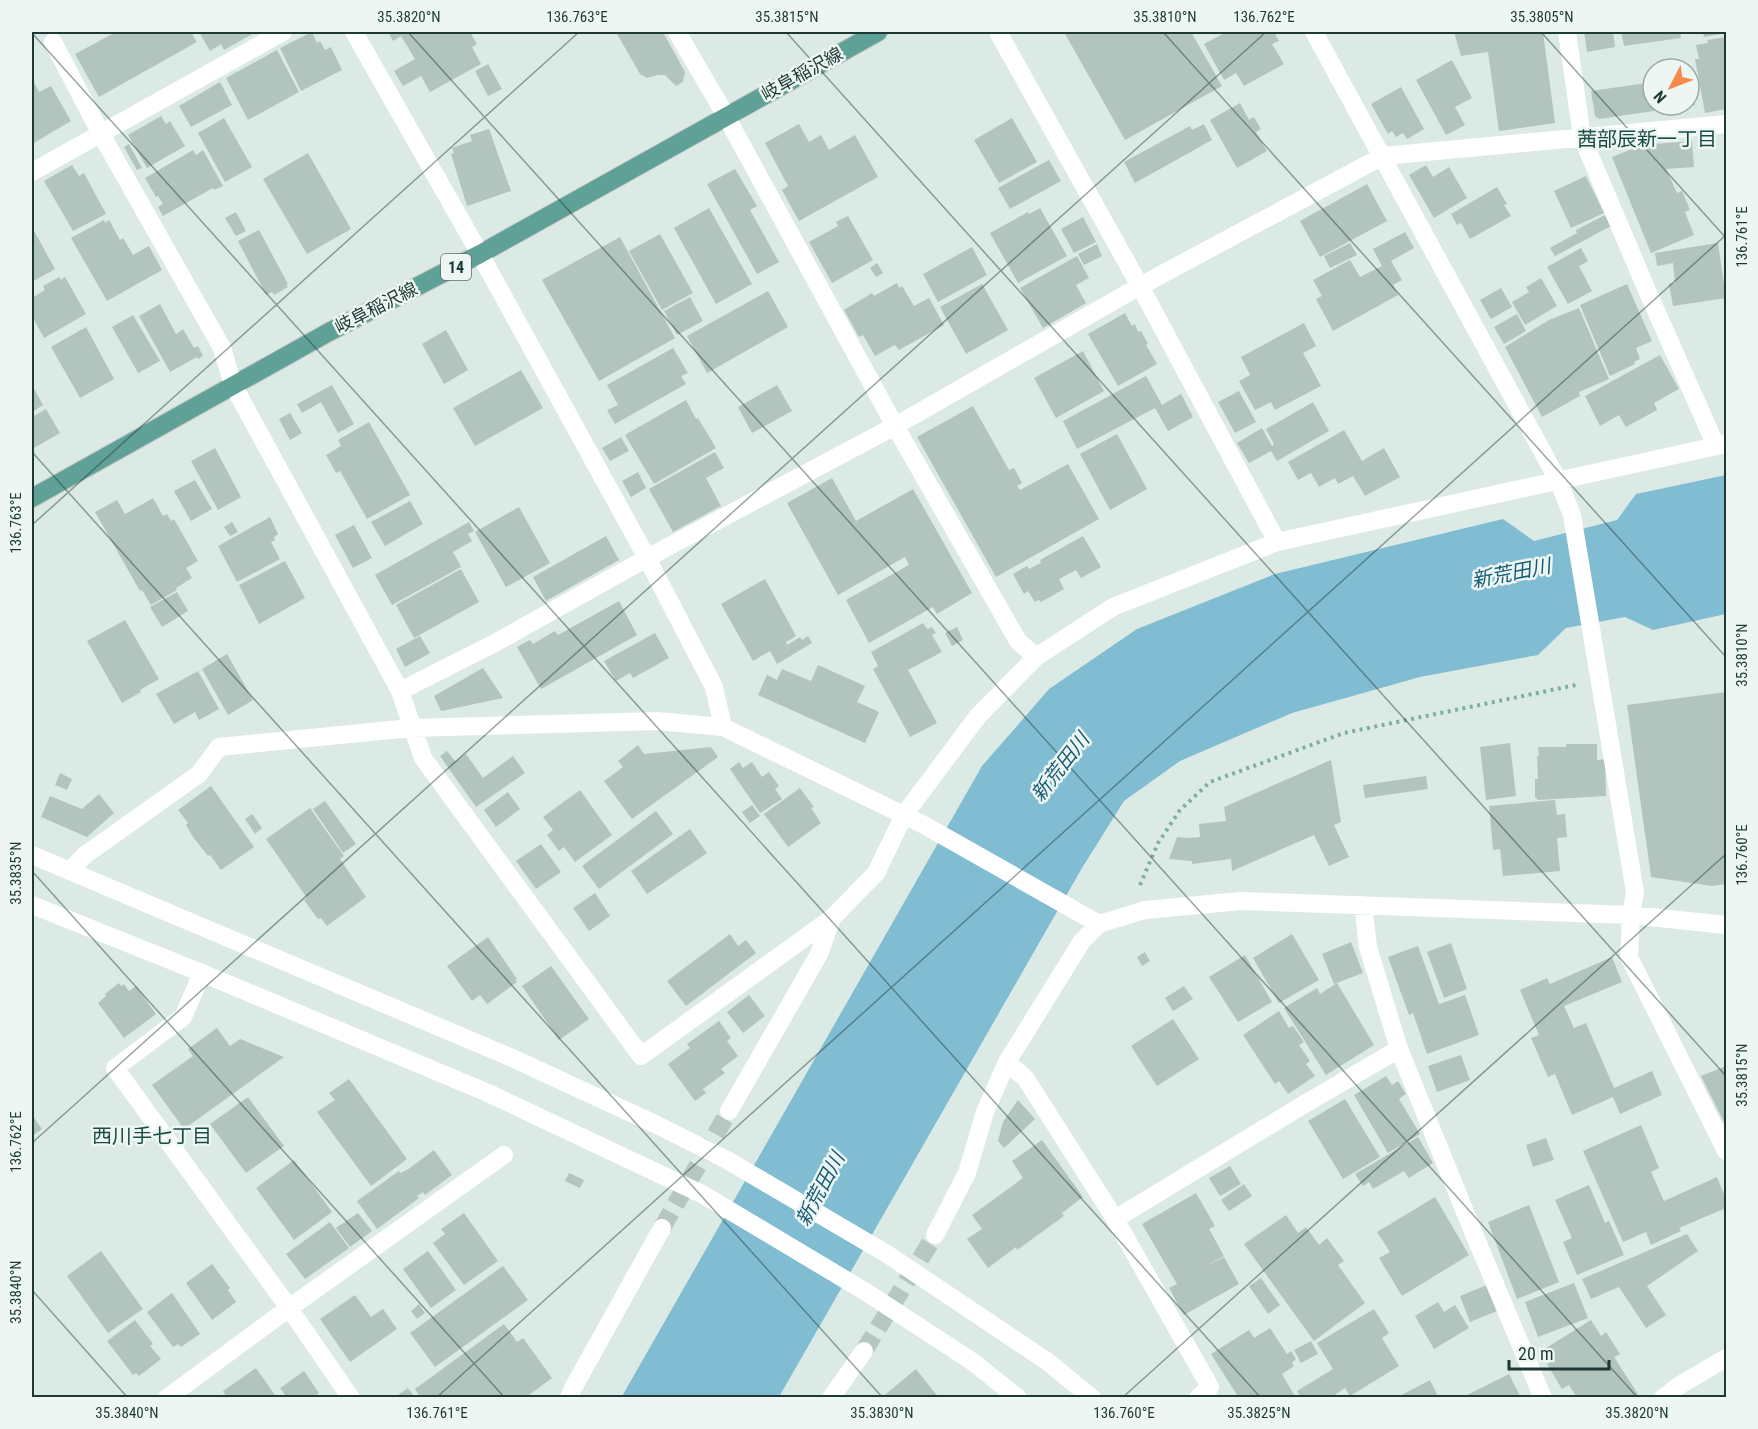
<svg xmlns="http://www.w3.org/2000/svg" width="1758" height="1429" font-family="'Roboto Condensed','Noto Sans JP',sans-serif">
  <rect width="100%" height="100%" fill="#dceae5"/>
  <path fill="#81bdd2" d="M1726,475V614L1653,630L1625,617L1566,628L1538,655L1420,677L1292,713L1180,761L1124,801L1082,868L779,1397L621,1398L982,766L1049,689L1137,629L1275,574L1503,519L1534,541L1617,520L1636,494Z"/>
  <path fill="#b2c4be" d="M116,32H191L197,42L99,97L75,54Z
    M199,32H256L224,50L221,44L210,51Z
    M312,32L317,43L320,41L325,50L331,47L342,70L301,91L280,48Z
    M388,32H470L477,44L472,47L481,64L430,92L421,76L403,86L394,71L415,59L401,36L393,41Z
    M616,32H663L685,72L683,82L676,86L665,75H658L647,78L640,74Z
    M1064,32H1191L1222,86L1125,140Z
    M1226,32H1274L1279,41L1272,44L1284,64L1244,86L1236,73L1224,80L1204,44Z
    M1454,32H1543L1555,123L1499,131L1488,52L1461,56Z
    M1584,32H1613L1615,47L1587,52Z
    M1621,32H1680L1681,38L1624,46Z
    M1703,32H1726V33L1704,37Z
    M1726,37V109L1705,113L1695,59H1699L1696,45L1708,43L1707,40Z
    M277,50L299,92L248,120L226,78Z
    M1452,60L1472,98L1455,107L1465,125L1446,135L1416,80Z
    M488,64L502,89L488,96L475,71Z
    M1689,74H1690L1695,105L1689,106Z
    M32,79L39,92L51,86L71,121L32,144Z
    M220,82L232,105L191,127L179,106Z
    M1653,82V105H1688V106L1599,119L1595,116L1591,91Z
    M1401,87L1424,129L1407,139L1403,133L1396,137L1392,131L1388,134L1371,104Z
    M1240,103L1249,120L1254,117L1261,129L1256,132L1267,151L1237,168L1210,120Z
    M161,116L166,124L170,121L185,146L147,168L128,135Z
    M224,118L252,167L225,182L198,133Z
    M1012,118L1037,162L999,183L974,140Z
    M799,124L809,142L821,135L829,150L855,135L878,177L799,221L782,190L788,186L765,143Z
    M1204,124L1212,140L1135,183L1124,162L1190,126L1192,130Z
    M489,129L511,191L467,206L451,154L454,153L452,148L472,141L470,135Z
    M1692,141L1694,167L1666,169L1677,193L1682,191L1690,210L1685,212L1694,235L1651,253L1612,157L1642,145Z
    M129,144L142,168L137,170L124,147Z
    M193,150L196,155L203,150L223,186L214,190L213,188L163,216L158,207L163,204L158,196L156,197L145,178Z
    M308,153L351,229L307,254L263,179Z
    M1049,160L1061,181L1010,209L998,188Z
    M72,165L79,176L84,173L106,214L73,231L44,181Z
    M1426,165L1433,177L1449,167L1467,198L1434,218L1409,175Z
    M735,169L757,206L750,210L779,262L757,274L707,184Z
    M1586,176L1604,213L1571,228L1554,191Z
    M1367,184L1387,221L1320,257L1300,221Z
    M1497,187L1507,204L1504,205L1511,216L1470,239L1461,223L1457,225L1451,214Z
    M709,208L752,284L716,304L674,228Z
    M1040,208L1067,256L1018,283L990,233L1028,212L1029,214Z
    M236,212L246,231L236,236L225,218Z
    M1605,215L1611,226L1555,256L1550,248L1577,233L1576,230Z
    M848,216L873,260L832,283L809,242L838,226L836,222Z
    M1083,217L1096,242L1074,253L1061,229Z
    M104,220L105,223L109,220L120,240L123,238L133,255L149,246L162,270L107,301L71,238Z
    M32,227L55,269L32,282Z
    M259,230L288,284L286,285L288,287L274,295L272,292L266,295L238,241Z
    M1405,232L1414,248L1391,261L1402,280L1393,285L1398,295L1333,331L1316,299L1322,296L1313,280L1350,260L1360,277L1382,266L1373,249Z
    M660,234L693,293L662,310L629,251Z
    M620,237L675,338L599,381L542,280Z
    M1350,243L1357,255L1330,268L1324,256Z
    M1718,243L1726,298L1673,306L1669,284L1675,283L1673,263L1657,266L1655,253Z
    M1097,244L1102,256L1084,265L1078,254Z
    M972,247L987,275L938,302L923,274Z
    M1581,248L1588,261L1579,266L1592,291L1568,304L1547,267Z
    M1077,256L1089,278L1076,285L1086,303L1043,328L1020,288Z
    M877,263L883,273L876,277L870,268Z
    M59,277L61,280L65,277L86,314L44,338L32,316V298L45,290L43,286Z
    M1541,278L1557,306L1525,325L1512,302L1529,292L1526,287Z
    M897,283L899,288L902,286L914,306L929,298L944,325L899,350L895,345L875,356L863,335L859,337L844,310L872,293L874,296Z
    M982,284L1008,330L966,354L940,307Z
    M1627,284L1652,341L1636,348L1640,359L1634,362L1635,364L1610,376L1580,305Z
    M1501,288L1512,307L1491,319L1480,300Z
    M768,291L788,327L707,373L687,336Z
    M690,297L703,321L677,335L664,311Z
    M160,304L176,334L183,329L194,348L198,346L203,356L198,359L197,357L170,372L139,316Z
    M1579,308L1609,379L1579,392L1580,396L1542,417L1505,347L1549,320Z
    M1125,313L1132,326L1135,324L1138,332L1141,331L1148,344L1146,345L1157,364L1118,386L1088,334Z
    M1517,314L1526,331L1504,344L1494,327Z
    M133,315L160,361L138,373L112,327Z
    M1304,323L1316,346L1303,353L1321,386L1275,410L1271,402L1255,410L1239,381L1250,375L1241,357Z
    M86,327L114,379L80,398L51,347Z
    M446,330L468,370L444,384L422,344Z
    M673,348L688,373L681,376L686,384L615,424L607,410L618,405L607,385Z
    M1083,351L1104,391L1056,418L1034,378Z
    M1660,355L1679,389L1654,403L1657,410L1626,427L1619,415L1600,426L1585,396Z
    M521,370L543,408L475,446L453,408Z
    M1146,376L1162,405L1181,394L1193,417L1168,431L1155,408L1077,449L1063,421Z
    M32,385L43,405L32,412Z
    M332,385L354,424L338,433L321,402L302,413L297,404Z
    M777,385L792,411L752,433L738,407Z
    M1239,391L1256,422L1235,433L1218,402Z
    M686,400L696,419L698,418L716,448L654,484L625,435Z
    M1313,402L1329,431L1277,461L1271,451L1249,463L1237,443L1262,428L1272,446L1274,444L1266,429Z
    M973,406L1009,470L1014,468L1022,483L1017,486L1020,490L1068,464L1099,519L996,577L917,437Z
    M46,409L60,433L32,449V417Z
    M290,413L302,433L290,440L279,419Z
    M369,422L410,495L367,519L340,471L336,473L326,455L341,446L338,440Z
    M1344,430L1362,461L1384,448L1400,477L1365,496L1353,476L1338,484L1335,478L1319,487L1311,473L1298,480L1288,462Z
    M1117,434L1147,489L1110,510L1080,454Z
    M621,437L629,451L610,461L602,448Z
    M215,448L241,497L218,510L191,461Z
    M715,452L724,468L706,478L721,506L673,532L649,489Z
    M638,472L646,488L631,497L622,481Z
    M832,478L856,521L913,489L972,593L937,614L933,607L869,643L846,600L909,565L905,557L838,595L787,503Z
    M195,480L212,509L191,521L174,491Z
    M153,498L163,516L167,514L171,521L174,519L198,561L186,568L192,578L176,588L177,590L151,605L142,590L140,591L95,512L117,500L125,514Z
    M410,501L423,524L385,546L371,522Z
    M519,507L550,563L506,587L475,532Z
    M270,517L278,534L274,537L275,540L271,542L280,559L237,582L218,546Z
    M232,522L238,532L230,536L224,527Z
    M469,522L474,531L468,534L472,541L453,552L461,567L392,605L375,575Z
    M354,525L372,558L353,568L335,535Z
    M606,536L619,560L546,601L533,577Z
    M1083,536L1101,567L1081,578L1076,570L1059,579L1064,589L1041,602L1039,600L1035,602L1028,591L1024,594L1013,574L1027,566L1029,569L1041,563L1040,560Z
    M285,561L305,598L259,624L239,585Z
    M461,569L479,602L414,638L396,605Z
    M765,579L796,636L786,642L787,645L800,637L802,640L808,636L812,643L777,664L770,651L753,661L721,604Z
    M177,592L188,611L162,627L150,607Z
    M619,601L637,635L541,689L517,647L530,640L533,644L555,631L558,635Z
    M125,620L159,679L140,690L141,692L122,703L87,641Z
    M923,623L927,629L932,627L936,633L932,635L942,652L908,670L937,723L910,737L873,669L878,666L871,652Z
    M957,627L963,640L952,646L945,633Z
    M655,633L669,658L633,678L630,673L616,681L604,661Z
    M420,636L430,653L405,667L396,649Z
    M227,654L253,700L228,715L202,669Z
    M818,665L865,686L857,702L879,712L865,743L758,695L767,675L777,680L782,669L811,681Z
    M483,668L503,698L441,711L434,696Z
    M198,671L219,709L199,720L195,712L174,724L156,694Z
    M1726,692V884L1712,886L1651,877L1627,705Z
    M1510,743L1516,796L1486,800L1480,747Z
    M1566,744H1597V760L1605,759L1606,796L1538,800L1535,797V779H1538L1537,756H1539L1538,747H1566Z
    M638,745L644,754L711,747L718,757L632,819L604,781L623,767L618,761Z
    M447,751L455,761L466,754L483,778L513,756L525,773L476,807L440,756Z
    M1331,760L1341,822L1334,825L1349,857L1329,866L1314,835L1232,871L1231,859L1192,864V861L1169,859L1177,837L1188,838L1200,837L1199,824L1226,821L1224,807Z
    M739,762L743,768L752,762L762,777L769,772L779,786L775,789L782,799L760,813L730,769Z
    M60,773L72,779L67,790L55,785Z
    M1426,776L1428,789L1365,798L1363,785Z
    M211,786L254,847L221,870L210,855L208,856L193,837L186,825L188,823L178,810Z
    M800,788L814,807L811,808L821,823L788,847L764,814Z
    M580,790L612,835L575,862L564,847L559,851L547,835L553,830L543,817Z
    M508,792L520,809L496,827L484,810Z
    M99,794L114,813L87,837L41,817L50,796L82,809Z
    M1555,800L1557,815L1565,814L1567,837L1557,838L1560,871L1503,876L1500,849L1493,850L1489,806Z
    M325,801L356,844L343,853L313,809Z
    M752,805L760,816L750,823L742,812Z
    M310,808L344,856L340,859L366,897L327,926L321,918L318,919L304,900L307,898L266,839Z
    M656,811L673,834L599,889L582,866Z
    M252,814L262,828L255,834L245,819Z
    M690,829L707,853L647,894L631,871Z
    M541,844L561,872L536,889L516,861Z
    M595,893L610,916L589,931L573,908Z
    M730,934L738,946L746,940L756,953L686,1006L667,981Z
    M1292,934L1319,980L1279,1003L1253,958Z
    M488,937L517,979L515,980L517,982L487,1004L480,995L472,1001L447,966Z
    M1351,942L1363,973L1334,984L1322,954Z
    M1451,943L1467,989L1444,998L1427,952Z
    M1418,946L1439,1004L1465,995L1479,1035L1427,1054L1413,1013L1409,1015L1388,957Z
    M1145,952L1150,961L1142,966L1137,957Z
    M1245,955L1272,1002L1238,1022L1209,977Z
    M1612,957L1622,982L1564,1006L1574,1028L1586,1023L1614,1088L1652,1071L1662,1095L1620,1114L1613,1097L1572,1115L1555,1074L1548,1077L1531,1038L1539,1035L1520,990L1547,978L1550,984Z
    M551,966L589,1019L559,1040L522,986Z
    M119,983L121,986L124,984L129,991L136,986L156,1014L124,1038L98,1003L106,996L105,994Z
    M1337,983L1374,1045L1326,1075L1284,1008L1317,988L1320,994Z
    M1184,986L1193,999L1173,1011L1165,998Z
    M749,995L765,1016L743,1033L727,1012Z
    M1279,1011L1289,1028L1293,1026L1304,1042L1299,1045L1310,1061L1306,1064L1315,1076L1288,1094L1279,1081L1275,1084L1243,1035Z
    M1173,1019L1199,1059L1157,1086L1131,1046Z
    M719,1021L731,1038L727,1041L738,1056L721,1069L725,1073L703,1089L706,1093L695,1101L668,1064L690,1048L687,1044Z
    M217,1028L230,1046L240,1039L284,1057L184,1129L152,1085L193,1056L188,1049Z
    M1461,1055L1470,1080L1437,1092L1428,1066Z
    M1726,1066V1126L1701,1076Z
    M1386,1076L1392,1085L1398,1081L1406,1094L1399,1099L1420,1134L1388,1153L1354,1095Z
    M349,1079L407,1159L371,1186L317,1112L335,1100L329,1093Z
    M248,1097L284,1146L246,1173L210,1124Z
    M1345,1099L1380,1157L1343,1179L1308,1121Z
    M1018,1100L1035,1119L1004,1148L998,1141L1003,1122Z
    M32,1115L42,1129L32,1136Z
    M1641,1125L1659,1168L1651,1172L1664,1201L1717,1177L1726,1199V1208L1679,1228L1681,1231L1651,1245L1646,1232L1623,1242L1583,1151Z
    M1418,1137L1433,1163L1409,1178L1404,1171L1373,1189L1369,1182L1363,1186L1355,1174Z
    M1546,1138L1554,1160L1533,1167L1526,1145Z
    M1042,1140L1083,1197L1062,1213L1064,1216L1017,1250L1016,1247L988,1268L967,1239L982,1229L972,1215L1023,1178L1012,1161Z
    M434,1150L452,1175L425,1195L423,1192L417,1196L419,1198L377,1229L357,1201L399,1171L400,1173L407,1170Z
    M294,1160L332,1212L294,1240L256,1188Z
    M1230,1166L1241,1184L1220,1196L1209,1178Z
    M569,1173L584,1180L580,1188L565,1181Z
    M1244,1184L1252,1196L1229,1211L1221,1200Z
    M1589,1185L1605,1223L1609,1221L1624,1255L1577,1275L1563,1242L1572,1238L1555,1200Z
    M1196,1193L1215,1226L1209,1229L1224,1256L1200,1269L1224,1257L1239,1284L1184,1315L1169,1288L1177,1284L1142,1224Z
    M1435,1197L1469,1255L1402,1296L1379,1258L1390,1252L1377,1232Z
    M1529,1205L1559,1282L1517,1299L1488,1222Z
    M358,1213L372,1231L350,1247L336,1228Z
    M464,1213L498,1261L464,1285L433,1243L445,1234L441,1229Z
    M1286,1215L1298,1233L1306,1227L1319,1245L1327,1238L1344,1261L1338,1265L1365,1303L1314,1341L1244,1244Z
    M330,1222L349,1248L305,1279L286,1254Z
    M1687,1234L1698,1251L1647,1286L1666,1315L1646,1328L1619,1287L1591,1299L1582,1279Z
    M101,1251L143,1309L108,1333L67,1276Z
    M428,1251L456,1290L431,1308L403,1269Z
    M212,1264L230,1288L228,1290L236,1302L212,1320L186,1283Z
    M503,1266L528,1300L435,1367L410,1333Z
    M1261,1278L1280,1305L1268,1314L1249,1286Z
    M1574,1283L1588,1318L1538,1337L1525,1302Z
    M1487,1285L1497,1311L1470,1322L1460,1296Z
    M172,1293L200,1334L181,1347L178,1344L173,1347L147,1312Z
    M355,1295L371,1317L383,1309L397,1329L350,1362L320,1319Z
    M1438,1302L1444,1312L1455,1305L1469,1328L1434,1349L1415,1316Z
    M419,1304L425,1313L417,1319L411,1311Z
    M1374,1309L1389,1333L1382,1338L1399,1366L1350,1396L1345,1388L1330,1398H1301L1297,1391L1333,1369L1317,1343Z
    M135,1320L153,1344L150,1346L161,1359L139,1376L136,1373L133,1375L107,1341Z
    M1591,1320L1601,1336L1606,1332L1620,1354L1614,1357L1638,1394L1633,1398H1577L1569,1385L1562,1389L1547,1364L1554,1360L1546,1348Z
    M504,1324L517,1342L523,1338L552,1378L525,1398H421L415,1389Z
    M1270,1328L1287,1354L1291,1351L1296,1359L1292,1363L1294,1366L1282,1374L1296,1398H1239L1211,1354L1249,1330L1254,1338Z
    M1311,1341L1318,1354L1301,1363L1294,1350Z
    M256,1368L277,1398H227L223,1391Z
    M916,1369L939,1398H881Z
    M304,1371L319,1393L313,1398H287L280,1388Z
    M1509,1374L1521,1398H1461Z
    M1430,1380L1439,1398H1396Z
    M408,1388L415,1398H394Z"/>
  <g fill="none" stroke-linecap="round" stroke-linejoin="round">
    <path stroke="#b6c7c2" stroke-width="18" stroke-dasharray="18 9" stroke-linecap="butt" d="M662,1228L729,1111
      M864,1351L935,1235"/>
    <g stroke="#bcc4c2" stroke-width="20">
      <path id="primary" d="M32,498L329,332L480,254L878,32"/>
    </g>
    <path stroke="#7bafa4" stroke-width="4" stroke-dasharray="3 4.5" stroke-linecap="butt" d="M1140,885L1158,843L1180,810L1210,782L1344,733L1576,685"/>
    <path stroke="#fff" stroke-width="18" d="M354,32L480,254L647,558L714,687L723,727
      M677,32L726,116L895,426L1018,641L1036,657
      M998,32L1140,286L1277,542
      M1314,32L1559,482L1572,515L1635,892L1631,915L1629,957L1726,1151
      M1567,32L1582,137L1646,288L1716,446
      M53,42L101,134L222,348L233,385L400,691L423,758L641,1056L832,918L876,873L904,815L978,716L1036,657L1113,607L1277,542L1726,444
      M32,172L283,32
      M400,691L493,644L647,558L895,426L1140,286L1383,156L1726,124
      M70,871L85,855L199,774L219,747L411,728L657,721L723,727L924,825L1099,924
      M1363,905L1368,947L1399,1049L1474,1234L1543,1398
      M202,973L183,1017L115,1068L289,1308L351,1398
      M1007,1062L1026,1079L1115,1219L1210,1387L1198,1398
      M729,1111L819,954L832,918
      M1115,1219L1303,1105L1399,1049
      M935,1235L967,1173L985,1112L1007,1062L1082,941L1099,924L1145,910L1241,901L1631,915L1726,925
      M167,1398L289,1308L504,1155
      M569,1398L573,1388L662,1228
      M831,1398L864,1351
      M1663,1398L1680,1385L1726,1358"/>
    <path stroke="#fff" stroke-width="18" d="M32,855L510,1057L655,1124L727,1160L887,1254L1048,1362L1092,1398
      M32,905L202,973L488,1093L702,1194L866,1292L973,1362L1018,1398"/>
    <use href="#primary" stroke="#5fa197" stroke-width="18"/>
  </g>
  <path fill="none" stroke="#1e3935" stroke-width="1.5" stroke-opacity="0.45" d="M408,32L1638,1398M786,32L1726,1076M1163,32L1726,657M1541,32L1726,238M32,33L1261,1398M32,452L883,1398M32,525L579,32M32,871L505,1398M32,1143L1266,32M32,1290L128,1398M436,1398L1726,235M1122,1398L1726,854"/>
  <g text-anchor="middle" stroke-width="5" stroke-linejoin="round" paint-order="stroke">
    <rect fill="#edf6f2" stroke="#5c726e" stroke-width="1.5" x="441" y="254" width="30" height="26" rx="4.5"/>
    <g font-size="16" font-weight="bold" fill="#1e3935">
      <text x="456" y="273">14</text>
    </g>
    <g font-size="18" fill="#1e3935" stroke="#edf6f2">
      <text transform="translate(802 74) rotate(-29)" y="6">岐阜稲沢線</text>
      <text transform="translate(376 308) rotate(-27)" y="6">岐阜稲沢線</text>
    </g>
    <g font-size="20" fill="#1a4b45" stroke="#edf6f2">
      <text x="1647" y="146">茜部辰新一丁目</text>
      <text x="152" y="1143">西川手七丁目</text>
    </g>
    <g font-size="20" font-style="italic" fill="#175c76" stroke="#edf6f2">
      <text transform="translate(1511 573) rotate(-11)" y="7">新荒田川</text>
      <text transform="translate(1060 767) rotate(-52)" y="7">新荒田川</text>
      <text transform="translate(820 1189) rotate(-62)" y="7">新荒田川</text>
    </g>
  </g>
  <rect width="1758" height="1429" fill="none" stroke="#edf6f2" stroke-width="66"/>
  <g transform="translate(1671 87) rotate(228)"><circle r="28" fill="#edf6f2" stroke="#9aaaa6" stroke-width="1.5"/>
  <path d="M0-4.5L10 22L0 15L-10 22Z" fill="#f8894c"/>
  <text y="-9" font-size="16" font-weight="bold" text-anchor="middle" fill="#1e3935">N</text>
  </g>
  <path d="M1509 1360v9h100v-9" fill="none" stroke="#1e3935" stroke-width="3"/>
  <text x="1518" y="1360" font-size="18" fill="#1e3935" stroke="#edf6f2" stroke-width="4.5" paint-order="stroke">20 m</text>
  <rect x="33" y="33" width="1692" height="1363" fill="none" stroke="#1e3935" stroke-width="2"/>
  <g font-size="15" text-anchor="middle" fill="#1e3935">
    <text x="409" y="22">35.3820°N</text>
    <text x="577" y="22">136.763°E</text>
    <text x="787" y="22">35.3815°N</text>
    <text x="1165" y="22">35.3810°N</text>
    <text x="1264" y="22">136.762°E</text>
    <text x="1542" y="22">35.3805°N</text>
    <text transform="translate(1742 237) rotate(-90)" y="5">136.761°E</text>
    <text transform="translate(16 523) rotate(-90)" y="5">136.763°E</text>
    <text transform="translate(1742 655) rotate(-90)" y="5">35.3810°N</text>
    <text transform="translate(1742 855) rotate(-90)" y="5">136.760°E</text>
    <text transform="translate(16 873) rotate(-90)" y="5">35.3835°N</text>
    <text transform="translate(1742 1075) rotate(-90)" y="5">35.3815°N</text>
    <text transform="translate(16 1142) rotate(-90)" y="5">136.762°E</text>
    <text transform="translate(16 1292) rotate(-90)" y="5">35.3840°N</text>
    <text x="127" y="1418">35.3840°N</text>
    <text x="437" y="1418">136.761°E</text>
    <text x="882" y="1418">35.3830°N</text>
    <text x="1124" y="1418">136.760°E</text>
    <text x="1259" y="1418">35.3825°N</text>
    <text x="1637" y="1418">35.3820°N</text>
  </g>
</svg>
